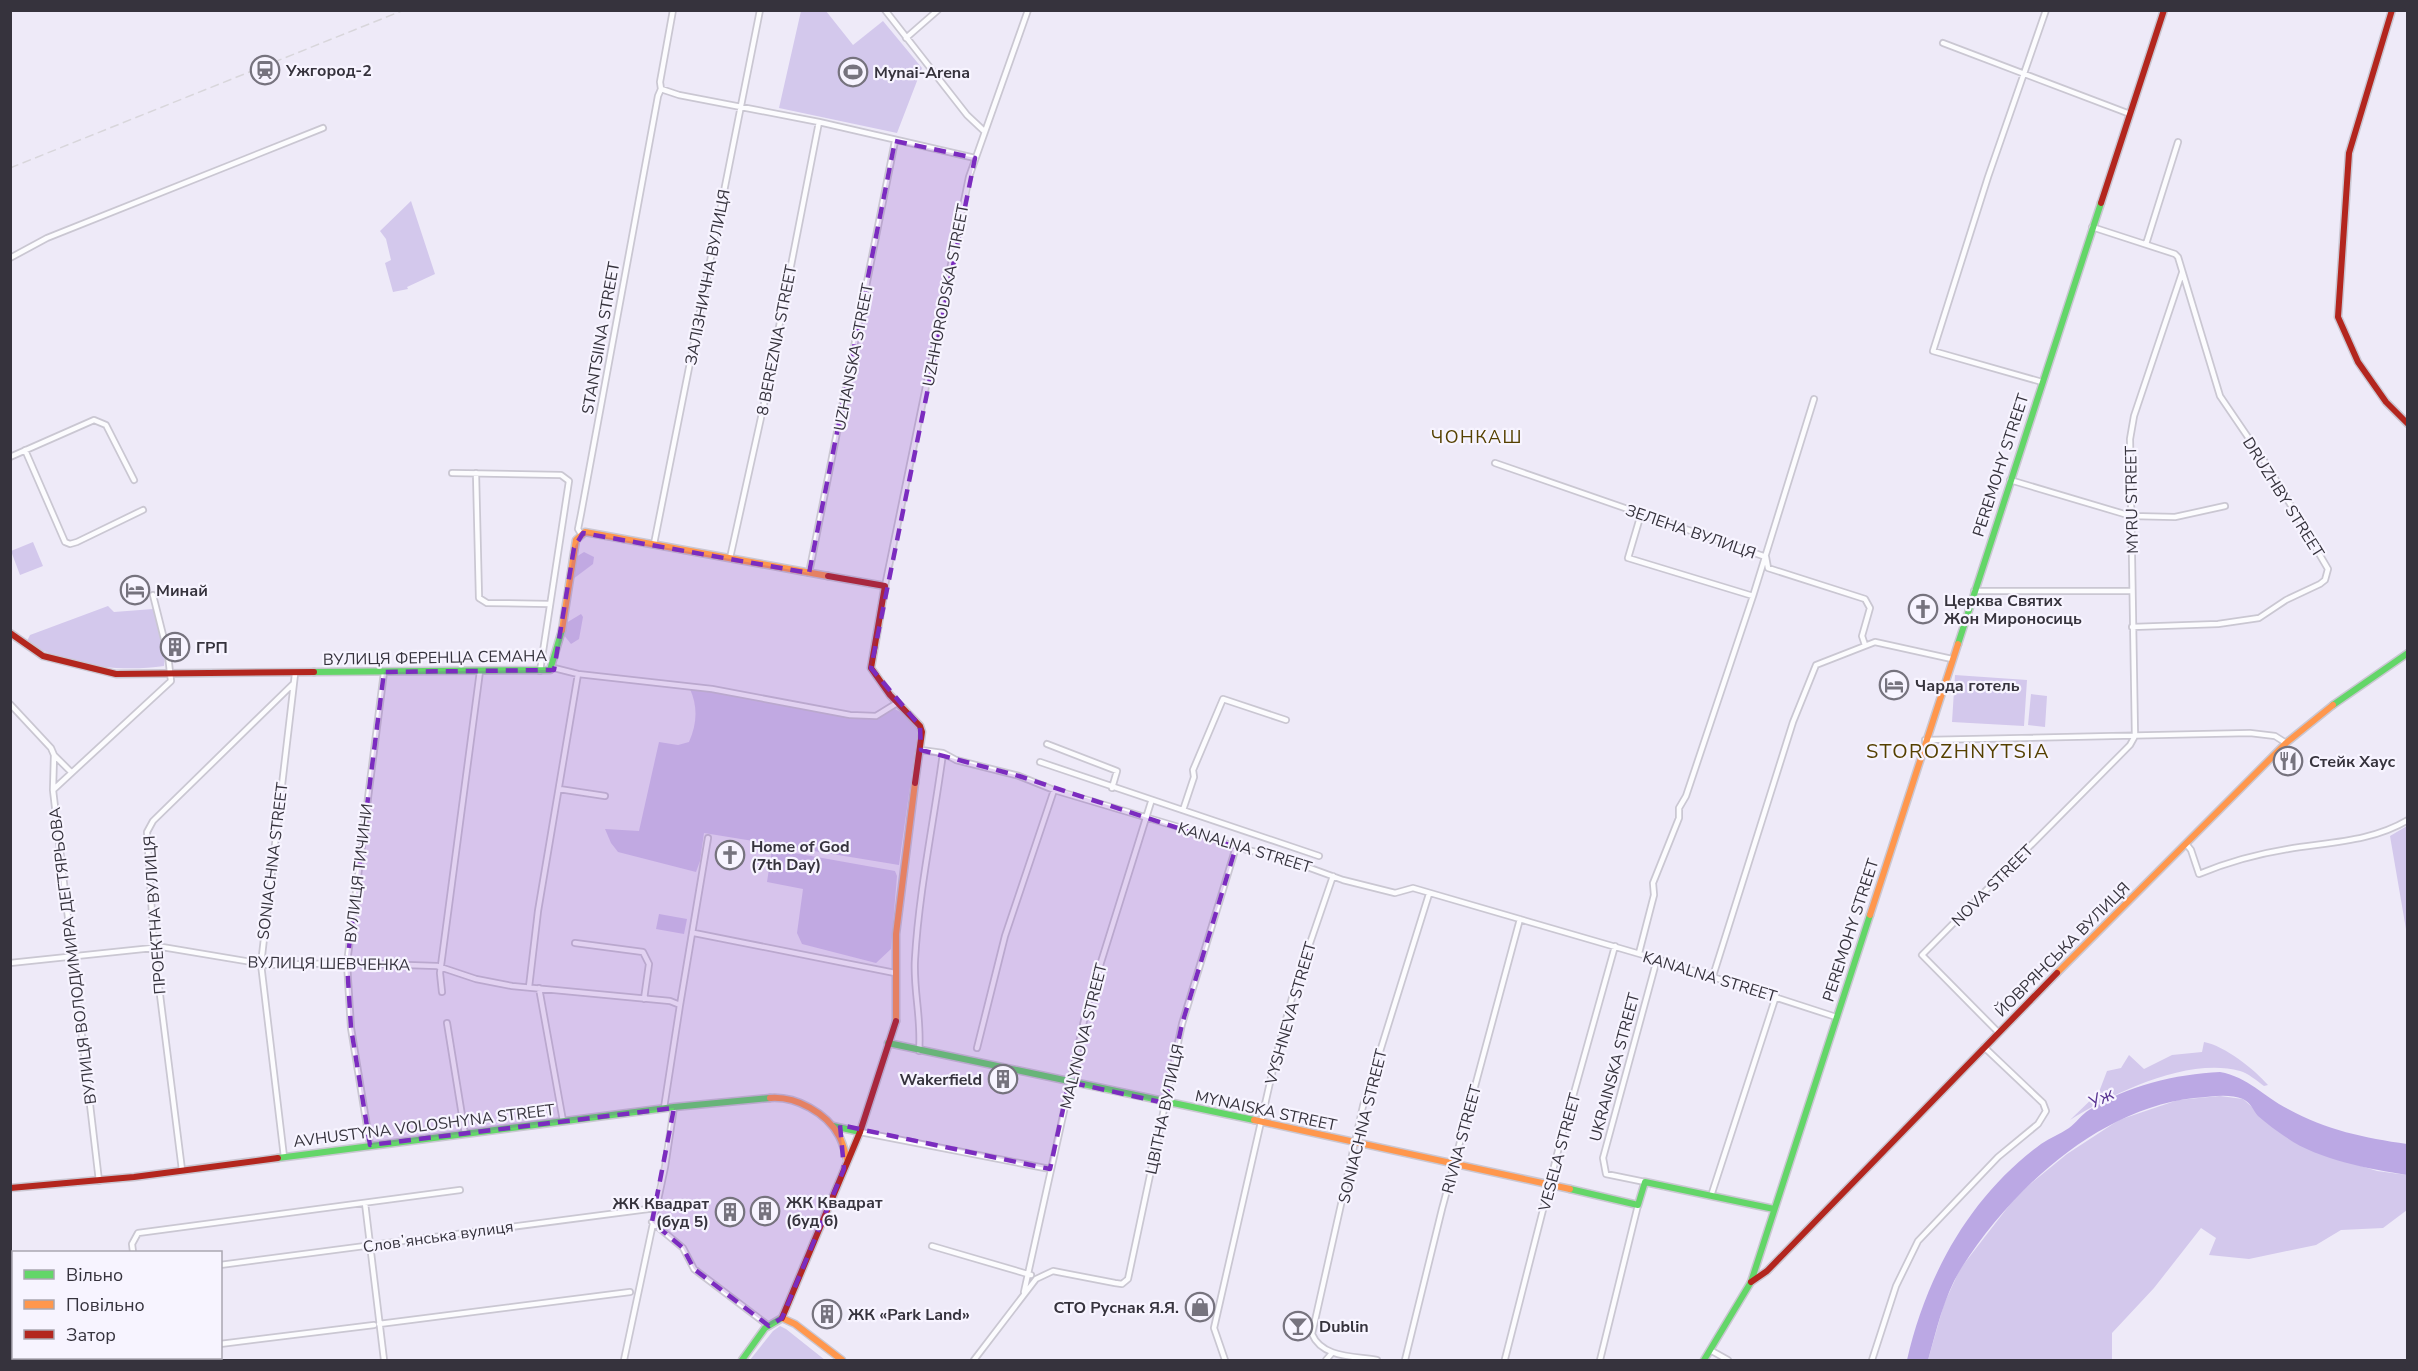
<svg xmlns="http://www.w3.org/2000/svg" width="2418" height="1371" font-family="'Nunito Sans',sans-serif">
  <rect width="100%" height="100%" fill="#eeeaf8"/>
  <path fill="#d3c8ec" d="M801,11H826L853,45L883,21L922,68L897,133L779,108Z
    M411,201L435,274L407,287L408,289L393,292L385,263L391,260L386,239L380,231Z
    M33,542L43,566L20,575L11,551Z
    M584,552L594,557L593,564L573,579L576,557Z
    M108,606L114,612L153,609L165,657L164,666C121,672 63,667 27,641L30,635Z
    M581,614L583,617L579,639L571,644L563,634L566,623Z
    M1955,675L2027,680L2024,726L1952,722Z
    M690,689L877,717L895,709L906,715L918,730L899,865L704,833L700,861L696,872L618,852L611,843L605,829L639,831L659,742L678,745L689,742C697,724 698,707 690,689Z
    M2031,694L2047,696L2045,727L2028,725Z
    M2407,826V935L2390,836Z
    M772,849L895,871L897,876L891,949L876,963L802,944L797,933L803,889L767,882Z
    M659,914L687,919L684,934L656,929Z
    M2204,1042C2225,1046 2254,1069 2268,1085L2264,1086C2257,1081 2248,1073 2240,1071C2187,1057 2114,1093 2070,1120L2099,1092L2107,1071L2121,1068L2129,1055L2144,1069L2172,1055L2202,1052Z
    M2220,1096L2243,1099L2287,1138L2329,1156L2377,1171L2407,1175V1210L2383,1228L2341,1230L2316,1245L2249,1259L2209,1255L2216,1238L2201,1228L2154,1288L2112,1333V1360H1928L1944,1304L1960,1269L2018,1194L2067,1154L2119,1120L2178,1100Z
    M780,1326L786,1329L825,1360H750L773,1331Z"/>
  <path fill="#bba8e4" d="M2220,1072C2248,1077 2263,1096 2288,1109C2326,1130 2365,1138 2407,1144V1175C2370,1169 2319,1160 2287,1138C2277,1131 2267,1124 2258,1116C2253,1110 2251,1103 2243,1099C2228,1093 2209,1097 2194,1098C2098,1109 2012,1189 1962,1267C1944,1295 1937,1329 1928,1360H1907C1926,1276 1970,1196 2041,1144C2050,1138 2060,1134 2069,1128C2076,1123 2081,1115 2089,1110C2126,1086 2176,1074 2220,1072Z"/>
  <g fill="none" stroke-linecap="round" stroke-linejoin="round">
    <g stroke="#cac7d2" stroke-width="8">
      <path id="street" d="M885,10L967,115L984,131
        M906,38L938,10
        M1943,43L2130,114
        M661,89L679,95L819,122L975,158
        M2092,227L2175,254L2178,257L2220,396L2269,468L2328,569L2325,580L2320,584L2286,600L2259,618L2218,624L2132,627
        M2146,244L2178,142
        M10,258L47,238L323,128
        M2042,382L1933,351L1988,177L2046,10
        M25,450L65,542L70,544L77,542L143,510
        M10,457L94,420L106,425L134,480
        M1495,463L1766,557L1768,568L1865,599L1870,608L1862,636L1865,645
        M452,473L561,475L569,481L540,671
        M476,473L479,598L487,603L549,604
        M2010,480L2131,516L2175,517L2225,506
        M1641,514L1628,558L1753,596
        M581,534L578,529L581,514L658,96L661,89L660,82L673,10
        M654,544L760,10
        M730,558L764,404L819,122
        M809,573L895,141
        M885,586L969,177L1028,10
        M1974,591H2132
        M554,668L578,674L712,689L850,715L876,716L897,703
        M10,704L51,748L54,755L53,790
        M1925,740L2250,733L2275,736L2286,743
        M1047,744L1117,771L1112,788
        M921,750L943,753L956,760L1019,776L1054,790L1192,831L1236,847L1288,860L1343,880L1395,893L1413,888L1657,959L1836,1017
        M54,755L71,772
        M1040,762L1319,856
        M559,789L605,796
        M1183,810L1194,777L1193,770L1223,699L1286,720
        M2187,845L2191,850L2199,874C2228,862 2257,854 2288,849C2329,842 2371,842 2408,820
        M694,933L895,973
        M575,943L643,952L649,964L644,999
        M1639,953L1654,895L1653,883L1679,818V808L1686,796L1753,596L1814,399
        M10,963L162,947L269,965L347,963L437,966L476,979L512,986L670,1001L680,1005L664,1108
        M1713,976L1793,722L1816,665L1875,642L1952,659
        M529,987L538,911L578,674
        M539,988L563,1121
        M442,992L440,973L480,671
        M680,1005L708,838
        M447,1023L465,1134
        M1998,1032L1922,955L2130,745L2135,736L2130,439L2134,416L2182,273
        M977,1048L1005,936L1054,790
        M919,1051C922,1020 913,990 915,959C919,890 934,821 943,753
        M860,1132L1050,1169
        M370,1145L351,1028L347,963L384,672
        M284,1157L261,964L295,674
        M182,1170L154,947L147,832L153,821L293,684
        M99,1181L53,790L171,681L168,655L153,595
        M1645,1182L1606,1174L1603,1158L1657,959
        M1711,1196L1776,996
        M365,1203L384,1360
        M652,1222L683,1248L694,1269L769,1326
        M932,1246L1031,1275
        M133,1252L132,1244L138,1233L460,1190
        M220,1265L656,1208
        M1024,1292L1087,1007L1151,802
        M379,1324L630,1292
        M220,1344L374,1325
        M1710,1350L1728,1360
        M146,1358L147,1360
        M1505,1359L1560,1143L1615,946
        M624,1360L665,1167L674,1107
        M974,1360L1036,1279L1053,1271L1115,1283L1122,1284L1128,1279L1182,1024L1236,847
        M1225,1360L1214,1328L1276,1056L1295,987L1333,876
        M1326,1360L1332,1353
        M1377,1360C1354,1356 1322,1358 1312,1334L1363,1106L1429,894
        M1405,1360L1442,1209L1520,919
        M1600,1360L1638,1205
        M1872,1360L1896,1286L1918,1241L1998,1157L2038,1124L2046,1111L2043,1103L1984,1047"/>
    </g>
    <g stroke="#cac7d2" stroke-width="9">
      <path id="fast" d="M1958,644L2101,203
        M314,672L550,670L562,630
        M2333,705L2408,653
        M888,1043L1254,1120
        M833,1126L860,1132
        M278,1158L674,1107L770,1098
        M1570,1189L1638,1205L1645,1182L1774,1209
        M742,1360L765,1328L782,1318
        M1704,1360L1751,1282L1870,915"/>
    </g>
    <g stroke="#cac7d2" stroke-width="9">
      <path id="slow" d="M562,630L576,540L585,532L828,576
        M1870,915L1958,644
        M2057,973L2286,743L2333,705
        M896,1021V934L915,783
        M770,1098C796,1096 827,1113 839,1136C843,1143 845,1152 847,1159
        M1254,1120L1570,1189
        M782,1318L795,1324L842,1360"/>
    </g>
    <g stroke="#cac7d2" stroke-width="9">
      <path id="jam" d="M2392,10L2349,153L2338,317L2358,362L2386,402L2408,424
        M2101,203L2164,10
        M828,576L885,586L871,668L890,695L920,726L922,732L915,783
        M10,633L43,656L116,674L314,672
        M10,1188L134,1177L278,1158
        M1751,1282L1767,1271L2057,973
        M782,1318L860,1132L896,1021"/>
    </g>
    <use href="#street" stroke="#fcfcfe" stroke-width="4.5"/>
    <use href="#fast" stroke="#63d668" stroke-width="6"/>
    <use href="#slow" stroke="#ff974d" stroke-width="6"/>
    <use href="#jam" stroke="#b3261e" stroke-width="6"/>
    <path stroke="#d8d6db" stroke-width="1.5" stroke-dasharray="9 4.5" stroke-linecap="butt" d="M10,168L404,10"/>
  </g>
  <path fill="#7b2cbf" fill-opacity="0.2" stroke="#7b2cbf" stroke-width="4.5" stroke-dasharray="12 8" stroke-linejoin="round" d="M895,141L975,158L871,668L920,726L921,750L1019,776L1236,847L1182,1024L1165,1103L1069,1082L1050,1169L840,1125L844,1169L782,1318L769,1326L694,1269L683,1248L652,1222L674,1108L370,1145L351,1028L347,963L384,672L554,670L574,548L583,533L809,573Z"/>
  <defs>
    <g id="station-ring" transform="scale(1.5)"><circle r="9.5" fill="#f7f4ff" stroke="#76737e" stroke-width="1.5"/><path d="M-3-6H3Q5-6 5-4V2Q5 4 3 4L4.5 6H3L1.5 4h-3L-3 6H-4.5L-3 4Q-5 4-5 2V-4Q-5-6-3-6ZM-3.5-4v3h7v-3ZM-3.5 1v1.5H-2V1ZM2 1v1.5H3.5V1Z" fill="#76737e"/></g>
    <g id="stadium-ring" transform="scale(1.5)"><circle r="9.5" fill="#f7f4ff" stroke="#76737e" stroke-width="1.5"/><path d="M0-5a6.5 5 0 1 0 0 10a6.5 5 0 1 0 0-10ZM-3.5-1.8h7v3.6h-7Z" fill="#76737e"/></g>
    <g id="hotel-ring" transform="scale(1.5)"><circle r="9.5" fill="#f7f4ff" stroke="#76737e" stroke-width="1.5"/><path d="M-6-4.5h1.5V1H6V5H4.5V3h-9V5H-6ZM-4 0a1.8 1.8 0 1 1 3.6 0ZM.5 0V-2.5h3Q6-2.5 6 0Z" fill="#76737e"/></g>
    <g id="church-ring" transform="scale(1.5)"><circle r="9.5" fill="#f7f4ff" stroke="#76737e" stroke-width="1.5"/><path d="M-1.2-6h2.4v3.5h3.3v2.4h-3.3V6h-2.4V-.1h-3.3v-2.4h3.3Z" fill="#76737e"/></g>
    <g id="building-ring" transform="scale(1.5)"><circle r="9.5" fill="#f7f4ff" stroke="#76737e" stroke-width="1.5"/><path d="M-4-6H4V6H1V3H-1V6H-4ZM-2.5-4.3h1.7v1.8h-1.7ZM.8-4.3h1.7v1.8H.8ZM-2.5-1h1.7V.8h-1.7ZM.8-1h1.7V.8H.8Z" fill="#76737e"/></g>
    <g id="restaurant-ring" transform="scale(1.5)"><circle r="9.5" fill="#f7f4ff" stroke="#76737e" stroke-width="1.5"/><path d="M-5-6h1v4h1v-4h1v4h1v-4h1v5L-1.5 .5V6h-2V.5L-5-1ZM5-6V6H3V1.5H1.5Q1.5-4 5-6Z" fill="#76737e"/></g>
    <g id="shop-ring" transform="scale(1.5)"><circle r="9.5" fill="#f7f4ff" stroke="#76737e" stroke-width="1.5"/><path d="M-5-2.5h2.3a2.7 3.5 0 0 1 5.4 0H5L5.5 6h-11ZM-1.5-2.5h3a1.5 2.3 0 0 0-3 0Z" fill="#76737e"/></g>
    <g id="bar-ring" transform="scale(1.5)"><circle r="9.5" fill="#f7f4ff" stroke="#76737e" stroke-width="1.5"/><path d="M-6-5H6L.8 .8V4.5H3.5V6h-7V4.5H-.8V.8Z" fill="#76737e"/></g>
  </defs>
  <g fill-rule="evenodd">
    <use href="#station-ring" x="265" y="70"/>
    <use href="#stadium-ring" x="853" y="72"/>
    <use href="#hotel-ring" x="135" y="590"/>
    <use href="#church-ring" x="1923" y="609"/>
    <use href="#building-ring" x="175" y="647"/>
    <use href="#hotel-ring" x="1894" y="685"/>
    <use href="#restaurant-ring" x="2288" y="761"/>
    <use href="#church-ring" x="730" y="855"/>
    <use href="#building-ring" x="1003" y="1079"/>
    <use href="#building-ring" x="765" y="1211"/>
    <use href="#building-ring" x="730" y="1212"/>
    <use href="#shop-ring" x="1200" y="1307"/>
    <use href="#building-ring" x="827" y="1314"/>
    <use href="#bar-ring" x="1298" y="1326"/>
  </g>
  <g text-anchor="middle" stroke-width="4.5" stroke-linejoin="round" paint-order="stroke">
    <g font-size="16" font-weight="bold" fill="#36333d" stroke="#f7f4ff" text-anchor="start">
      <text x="286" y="76">Ужгород-2</text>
      <text x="874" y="78">Mynai-Arena</text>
      <text x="156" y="596">Минай</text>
      <text x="1944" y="606">Церква Святих<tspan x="1944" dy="18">Жон Мироносиць</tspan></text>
      <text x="196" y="653">ГРП</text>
      <text x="1915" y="691">Чарда готель</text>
      <text x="2309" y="767">Стейк Хаус</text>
      <text x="751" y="852">Home of God<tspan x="751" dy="18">(7th Day)</tspan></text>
      <text x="982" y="1085" text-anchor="end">Wakerfield</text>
      <text x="786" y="1208">ЖК Квадрат<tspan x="786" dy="18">(буд 6)</tspan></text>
      <text x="709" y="1209" text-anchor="end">ЖК Квадрат<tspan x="709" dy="18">(буд 5)</tspan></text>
      <text x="1179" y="1313" text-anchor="end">СТО Руснак Я.Я.</text>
      <text x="848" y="1320">ЖК «Park Land»</text>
      <text x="1319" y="1332">Dublin</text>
    </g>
    <g font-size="16" fill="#36333d" stroke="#f7f4ff">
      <text transform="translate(707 277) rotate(-79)" y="6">ЗАЛІЗНИЧНА ВУЛИЦЯ</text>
      <text transform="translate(945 295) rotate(-79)" y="6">UZHHORODSKA STREET</text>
      <text transform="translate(600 338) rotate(-80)" y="6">STANTSIINA STREET</text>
      <text transform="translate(776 340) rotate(-79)" y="6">8 BEREZNIA STREET</text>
      <text transform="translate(853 357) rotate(-79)" y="6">UZHANSKA STREET</text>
      <text transform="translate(2000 465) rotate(-72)" y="6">PEREMOHY STREET</text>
      <text transform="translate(2284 497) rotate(58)" y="6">DRUZHBY STREET</text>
      <text transform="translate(2131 500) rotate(-91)" y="6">MYRU STREET</text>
      <text transform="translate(1691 531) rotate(19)" y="6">ЗЕЛЕНА ВУЛИЦЯ</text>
      <text transform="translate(435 657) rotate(-1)" y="6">ВУЛИЦЯ ФЕРЕНЦА СЕМАНА</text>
      <text transform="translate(1245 847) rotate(17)" y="6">KANALNA STREET</text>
      <text transform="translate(272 861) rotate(-83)" y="6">SONIACHNA STREET</text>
      <text transform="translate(358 873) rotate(-83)" y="6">ВУЛИЦЯ ТИЧИНИ</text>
      <text transform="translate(1992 885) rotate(-45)" y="6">NOVA STREET</text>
      <text transform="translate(154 915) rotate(-94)" y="6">ПРОЕКТНА ВУЛИЦЯ</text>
      <text transform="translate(1850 930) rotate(-72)" y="6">PEREMOHY STREET</text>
      <text transform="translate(2062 949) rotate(-45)" y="6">ЙОВРЯНСЬКА ВУЛИЦЯ</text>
      <text transform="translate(72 956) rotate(-97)" y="6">ВУЛИЦЯ ВОЛОДИМИРА ДЕГТЯРЬОВА</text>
      <text transform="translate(329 963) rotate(1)" y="6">ВУЛИЦЯ ШЕВЧЕНКА</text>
      <text transform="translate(1710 976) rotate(17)" y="6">KANALNA STREET</text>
      <text transform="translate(1290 1013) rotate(-74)" y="6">VYSHNEVA STREET</text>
      <text transform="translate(1083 1036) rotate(-76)" y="6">MALYNOVA STREET</text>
      <text transform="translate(1614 1067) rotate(-75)" y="6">UKRAINSKA STREET</text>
      <text transform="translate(1164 1109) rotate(-78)" y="6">ЦВІТНА ВУЛИЦЯ</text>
      <text transform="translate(1266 1110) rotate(12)" y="6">MYNAISKA STREET</text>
      <text transform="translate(424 1125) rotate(-7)" y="6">AVHUSTYNA VOLOSHYNA STREET</text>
      <text transform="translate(1362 1126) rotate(-76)" y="6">SONIACHNA STREET</text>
      <text transform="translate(1461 1139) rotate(-75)" y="6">RIVNA STREET</text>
      <text transform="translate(1559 1152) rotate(-75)" y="6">VESELA STREET</text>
      <text transform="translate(438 1236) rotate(-8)" y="6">Словʼянська вулиця</text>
    </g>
    <g font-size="18" letter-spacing="1.5" fill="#554000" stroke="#f7f4ff">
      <text x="1477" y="443">ЧОНКАШ</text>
    </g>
    <g font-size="18" font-style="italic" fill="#593491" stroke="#f7f4ff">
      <text transform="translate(2101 1098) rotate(-26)" y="6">Уж</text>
    </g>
    <g font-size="20" letter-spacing="1.5" fill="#554000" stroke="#f7f4ff">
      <text x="1958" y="758">STOROZHNYTSIA</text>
    </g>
  </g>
  <rect width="2418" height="1371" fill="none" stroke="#36333d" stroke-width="24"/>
  <rect x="12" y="1251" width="210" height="108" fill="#f7f4ff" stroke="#aaa7b1" stroke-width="1.5"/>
  <rect x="24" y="1270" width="30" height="9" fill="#63d668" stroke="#aaa7b1" stroke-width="1.5"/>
  <text x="66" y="1281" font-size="18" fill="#36333d">Вільно</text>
  <rect x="24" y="1300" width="30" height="9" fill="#ff974d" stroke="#aaa7b1" stroke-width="1.5"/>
  <text x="66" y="1311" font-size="18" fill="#36333d">Повільно</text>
  <rect x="24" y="1330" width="30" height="9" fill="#b3261e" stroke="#aaa7b1" stroke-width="1.5"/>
  <text x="66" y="1341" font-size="18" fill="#36333d">Затор</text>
</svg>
